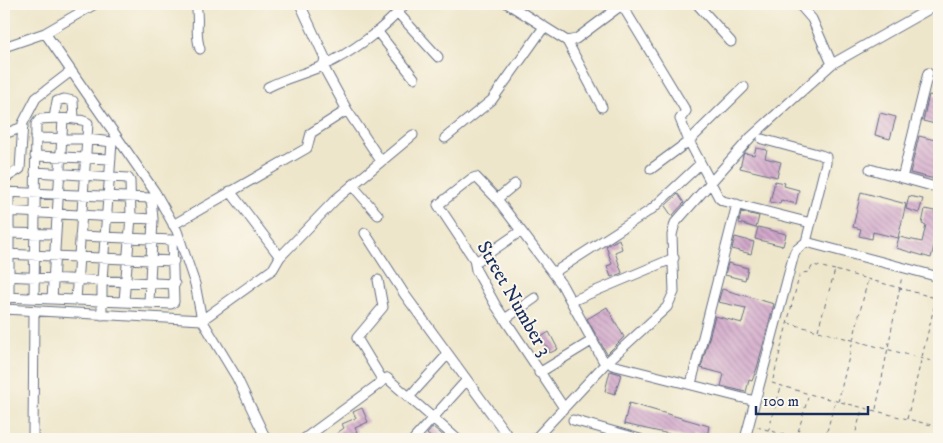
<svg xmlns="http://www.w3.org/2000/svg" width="943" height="443" font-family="'IM FELL DW Pica',serif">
  <defs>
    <pattern id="building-back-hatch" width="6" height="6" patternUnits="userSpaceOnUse" patternTransform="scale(1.25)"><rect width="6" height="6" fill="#d2a8ca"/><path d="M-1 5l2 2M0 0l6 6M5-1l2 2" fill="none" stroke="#aa89a7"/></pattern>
  </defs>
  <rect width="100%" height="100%" fill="#fbf7ec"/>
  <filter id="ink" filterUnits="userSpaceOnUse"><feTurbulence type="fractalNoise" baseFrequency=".02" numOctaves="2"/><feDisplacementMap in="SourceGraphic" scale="10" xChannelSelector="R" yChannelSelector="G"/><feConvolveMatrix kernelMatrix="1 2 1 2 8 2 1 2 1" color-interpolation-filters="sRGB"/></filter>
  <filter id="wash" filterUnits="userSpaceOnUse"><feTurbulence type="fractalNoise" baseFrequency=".0096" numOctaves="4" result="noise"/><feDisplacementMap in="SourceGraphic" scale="20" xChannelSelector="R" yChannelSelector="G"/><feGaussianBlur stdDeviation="1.12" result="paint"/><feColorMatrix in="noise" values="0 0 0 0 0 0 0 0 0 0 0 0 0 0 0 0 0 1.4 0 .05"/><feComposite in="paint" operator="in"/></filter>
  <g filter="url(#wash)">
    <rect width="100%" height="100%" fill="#eee6ca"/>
    <g id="blocks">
      <path fill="url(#building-back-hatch)" d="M929,95L939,97V125L923,121Z
        M880,113L896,117L890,139L875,135Z
        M919,136L939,141V154L934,168L939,169V180L910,173Z
        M756,148L767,150L765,158L781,162L777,177L740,168L743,155L745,153L754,155Z
        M775,181L785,183L784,186L799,190L796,204L781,200L780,204L770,202Z
        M861,192L906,204L898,238L873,232L872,239L859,236L861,229L853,227Z
        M678,194L684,203L672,216L665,206Z
        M909,196L923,199L919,213L906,209Z
        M925,209L939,212V226L931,258L896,248L899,237L922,242L926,225L922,224Z
        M741,212L759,216L756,228L739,223Z
        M758,227L786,234L783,246L755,239Z
        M735,237L754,242L751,254L732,249Z
        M619,239L622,249L615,252L622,273L611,277L607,266L612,264L606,246Z
        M728,263L748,268L745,280L725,275Z
        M722,289L774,304L757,368L752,381L749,380L746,392L721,386L724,374L701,368L715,316L742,323L746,308L718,302Z
        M607,307L624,337L607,354L587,319Z
        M549,332L558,349L550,353L541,337Z
        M610,371L621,374L615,394L605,391Z
        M629,403L709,426L707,437L693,434L692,439L624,424Z
        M362,408L368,422L355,428L357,432L343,439H329L344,428L342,424L356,418L353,412Z
        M433,427L446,438L445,439H433L427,434Z"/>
    </g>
  </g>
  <g filter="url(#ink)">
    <use href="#blocks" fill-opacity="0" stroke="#656f84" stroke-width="1"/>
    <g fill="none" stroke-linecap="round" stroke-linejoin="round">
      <g stroke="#656f84" stroke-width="11">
        <path id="street" d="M196,4C200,22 194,32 200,49
          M300,4L325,58L323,66L347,110L381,161
          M508,4L567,41L576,39L623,4
          M697,4L731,42
          M799,4L812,19L832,64
          M622,5L686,111L680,119L689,141L719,198L723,201L811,223
          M398,13L438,57
          M377,31L414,78
          M45,33L95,4
          M567,41L602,107
          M4,47L45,33L155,192L177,231L195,284L202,320L237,378L266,439
          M268,87C286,78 304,74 322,66C350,54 387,27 405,4
          M54,118L57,101L64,99L73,101L74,119
          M4,134L23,127
          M35,138L87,139L112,142L102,280V315
          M445,138L492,100L544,27
          M35,156L111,159
          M651,169L689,141L744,87
          M870,169L939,188
          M35,172L128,178L130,181L131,217L124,301
          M902,178L928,73
          M4,179L20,169L23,123L36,98L70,72
          M352,185L378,215
          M230,191L280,257
          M4,192L151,198L153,219L149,302
          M9,192V298
          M497,199L515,184
          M4,211L153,219
          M173,225L307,148L311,133L347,110
          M4,233L55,234
          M365,233L405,295L510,439
          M806,242L939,277
          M4,254L174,261
          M476,262L521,231
          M553,273L652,209L700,164
          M4,276L175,284
          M378,280L383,307L357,338L383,381
          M4,297L171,304L174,302L172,240L80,236
          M34,298L36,124L40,119C50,118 81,117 88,123L76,300
          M52,299L63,119
          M572,301L674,258
          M4,309L202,320L273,269L280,257L336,199L413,135
          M505,319L535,298
          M612,365L755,401
          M539,373L593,340
          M691,384L737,204
          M409,397L448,354
          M564,408L496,306L476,270L474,259L438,205L471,179L476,177L497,199L562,285L605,364
          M573,420L640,439
          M33,439L34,311
          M304,439L387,378L457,439
          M414,439L466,381
          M535,439L605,364L667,307L674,292L672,235L675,223L751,137L832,64L938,4
          M745,439L794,254L796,250L806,242L826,163V157L821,155L762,139"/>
      </g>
      <path stroke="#656f84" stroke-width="1" stroke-dasharray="4 4" stroke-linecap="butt" d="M835,270L813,265L809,272L802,273L799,277L772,383L809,394L939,427
        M788,323L939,363
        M818,330L835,270L939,299
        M838,402L868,279
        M876,409L902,276
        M907,419L936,299
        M757,427L800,439
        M766,439L781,387
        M796,439L809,394
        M825,439L835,401
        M854,439L862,409"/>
      <use href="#street" stroke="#fff" stroke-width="9"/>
    </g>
  </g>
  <g text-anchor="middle" stroke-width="4" stroke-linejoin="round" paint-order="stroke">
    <g font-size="20" fill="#1b2f5e" stroke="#fbf7ec">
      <text transform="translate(515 298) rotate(60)" y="7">Street Number 3</text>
    </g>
  </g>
  <rect width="943" height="443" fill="none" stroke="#fbf7ec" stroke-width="20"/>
  <path d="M756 406v8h112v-8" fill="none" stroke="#1b2f5e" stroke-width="2.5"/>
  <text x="763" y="406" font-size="15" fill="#1b2f5e" stroke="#fbf7ec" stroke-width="4" paint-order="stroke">100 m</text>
</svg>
